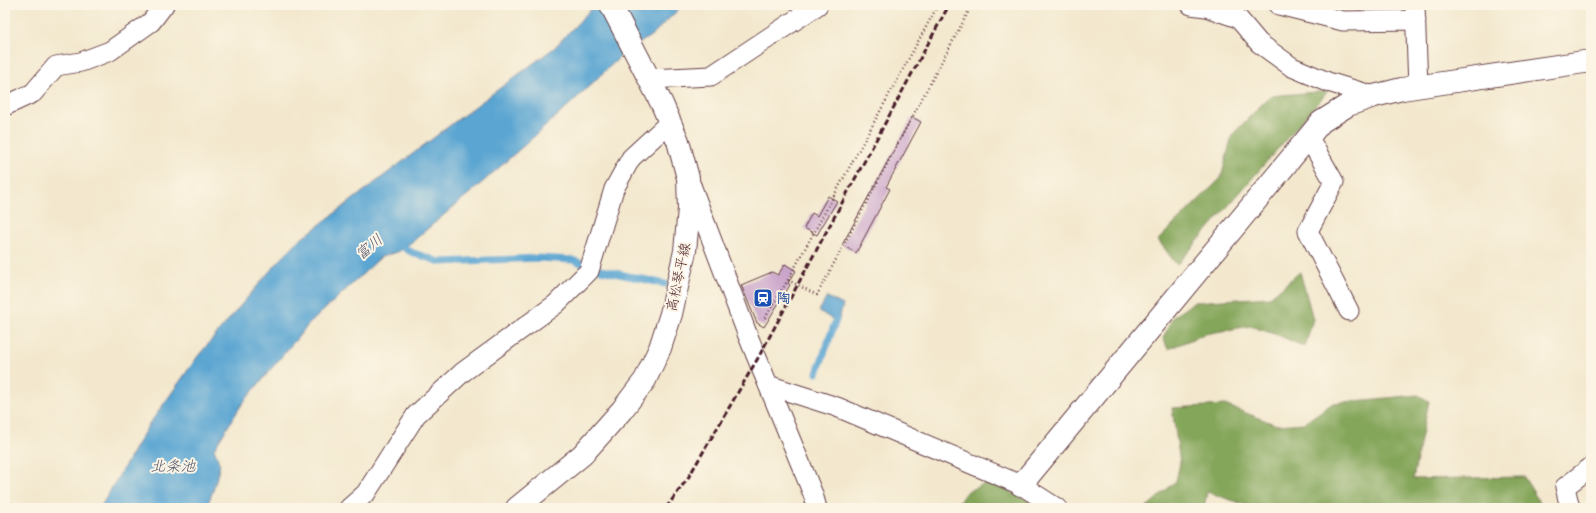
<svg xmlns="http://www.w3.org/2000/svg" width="1596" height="513" font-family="Mynerve,'Klee One',sans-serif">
  <rect width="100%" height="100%" fill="#fcf5e5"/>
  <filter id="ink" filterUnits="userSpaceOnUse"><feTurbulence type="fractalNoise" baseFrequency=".025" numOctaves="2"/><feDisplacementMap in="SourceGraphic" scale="8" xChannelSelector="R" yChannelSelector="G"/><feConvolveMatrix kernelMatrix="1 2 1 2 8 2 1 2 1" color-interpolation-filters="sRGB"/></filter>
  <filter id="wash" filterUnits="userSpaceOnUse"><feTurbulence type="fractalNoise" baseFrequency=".012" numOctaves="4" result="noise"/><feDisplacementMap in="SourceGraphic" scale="16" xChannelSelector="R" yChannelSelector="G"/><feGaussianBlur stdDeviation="0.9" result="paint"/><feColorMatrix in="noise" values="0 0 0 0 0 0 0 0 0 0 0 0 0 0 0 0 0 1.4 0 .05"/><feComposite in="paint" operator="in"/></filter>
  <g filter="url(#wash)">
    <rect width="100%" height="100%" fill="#f3e8ce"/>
    <path fill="#84a65a" stroke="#676242" d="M1328,91L1177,265L1158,240L1221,178L1232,135L1270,96Z
      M1300,272L1313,319L1305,347L1280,336L1250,326L1205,334L1168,349L1163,338L1173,317L1194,302L1270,297Z
      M1418,395L1429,401L1413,479L1524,477L1543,508H1255L1207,492L1204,508H1146L1176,481L1180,463L1172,408L1225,405L1277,425L1304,423L1333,403Z
      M989,482L1030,501L1041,508H955L966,492Z"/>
    <path fill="#5aa5d2" stroke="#52627e" d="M595,5H683L652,35L623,54L565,109L484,181L412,242L397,252L381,257L308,325L242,404L214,449L220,465L213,491L206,508H100L148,426L198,356L269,272L297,242L461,117L554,48Z
      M827,297L843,305L838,323L819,311Z"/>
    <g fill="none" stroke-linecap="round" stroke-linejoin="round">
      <path stroke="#5aa5d2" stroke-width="7" d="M395,242L411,252L440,262L538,258L572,260L601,270L665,284
        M817,373L836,320L833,313"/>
    </g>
    <g id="blocks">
      <path fill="#caa5cb" d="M912,117L921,122L886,187L890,189L856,253L842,245Z
        M828,196L837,201L817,235L804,228L812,213L817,216Z
        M785,264L796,271L788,283L790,285L764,327L757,323L741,285L772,272L778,275Z"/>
    </g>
  </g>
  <g filter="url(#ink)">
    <use href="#blocks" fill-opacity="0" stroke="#633d43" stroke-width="1"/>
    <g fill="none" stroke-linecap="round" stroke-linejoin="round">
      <g stroke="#633d43" stroke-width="21">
        <path id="minor" d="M1191,5L1206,7L1238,18L1259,43L1292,67L1328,82L1374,96
          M1279,5L1343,21L1416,20
          M1415,5L1418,87
          M650,79L711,76L818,5
          M5,106L33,93L56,66L81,62L110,51L151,22L164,5
          M1309,138L1334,182L1308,231L1349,311
          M691,185L748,336L813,494L817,508
          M768,385L837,407L1021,485L1057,508
          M349,508L366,493L416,415L463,372L556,304L589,271L614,189L631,158L670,122
          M1570,508L1565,487L1591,467"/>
      </g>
      <g stroke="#633d43" stroke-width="24">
        <path id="tertiary" d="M1021,485L1321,122L1348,105L1374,96L1402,89L1591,61"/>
      </g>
      <g stroke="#633d43" stroke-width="24">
        <path id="secondary" d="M517,508L582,455L622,410L645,380L660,348L671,314L685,251L689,209L688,178L678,141L662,104L611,5"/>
      </g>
      <path stroke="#633d43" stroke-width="2.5" stroke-dasharray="1 3" stroke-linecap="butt" d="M788,280L817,295L972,5
        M765,318L788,280L938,5"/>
      <use href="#minor" stroke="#fff" stroke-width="19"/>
      <use href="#tertiary" stroke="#fff" stroke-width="22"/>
      <use href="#secondary" stroke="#fff" stroke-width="22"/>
      <path stroke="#4a1f2b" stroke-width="3" stroke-dasharray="6 3" stroke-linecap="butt" d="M666,508L688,478L758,358L949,5"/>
    </g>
  </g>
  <defs>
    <g id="station-square" transform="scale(1)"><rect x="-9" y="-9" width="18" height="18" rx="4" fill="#1a4fb4" stroke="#fcf5e5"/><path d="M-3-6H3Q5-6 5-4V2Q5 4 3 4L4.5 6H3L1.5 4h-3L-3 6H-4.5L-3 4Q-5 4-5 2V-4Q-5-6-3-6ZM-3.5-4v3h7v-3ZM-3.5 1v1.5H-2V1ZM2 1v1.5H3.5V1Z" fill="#fff"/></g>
  </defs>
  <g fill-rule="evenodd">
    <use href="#station-square" x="763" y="298"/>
  </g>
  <g text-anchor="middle" stroke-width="4" stroke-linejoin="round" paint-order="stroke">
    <g font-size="14" fill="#4a1f2b" stroke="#fcf5e5">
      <text transform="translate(678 277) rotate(-78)" y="5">高松琴平線</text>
    </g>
    <g font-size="14" font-weight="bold" fill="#164399" stroke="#fcf5e5" text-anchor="start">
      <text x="777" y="303">陶</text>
    </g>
    <g font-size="15" font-style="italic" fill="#50556e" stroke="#fcf5e5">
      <text transform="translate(369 247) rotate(-40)" y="5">富川</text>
      <text x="173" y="471">北条池</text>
    </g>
  </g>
  <rect width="1596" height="513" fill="none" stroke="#fcf5e5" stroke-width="20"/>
</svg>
